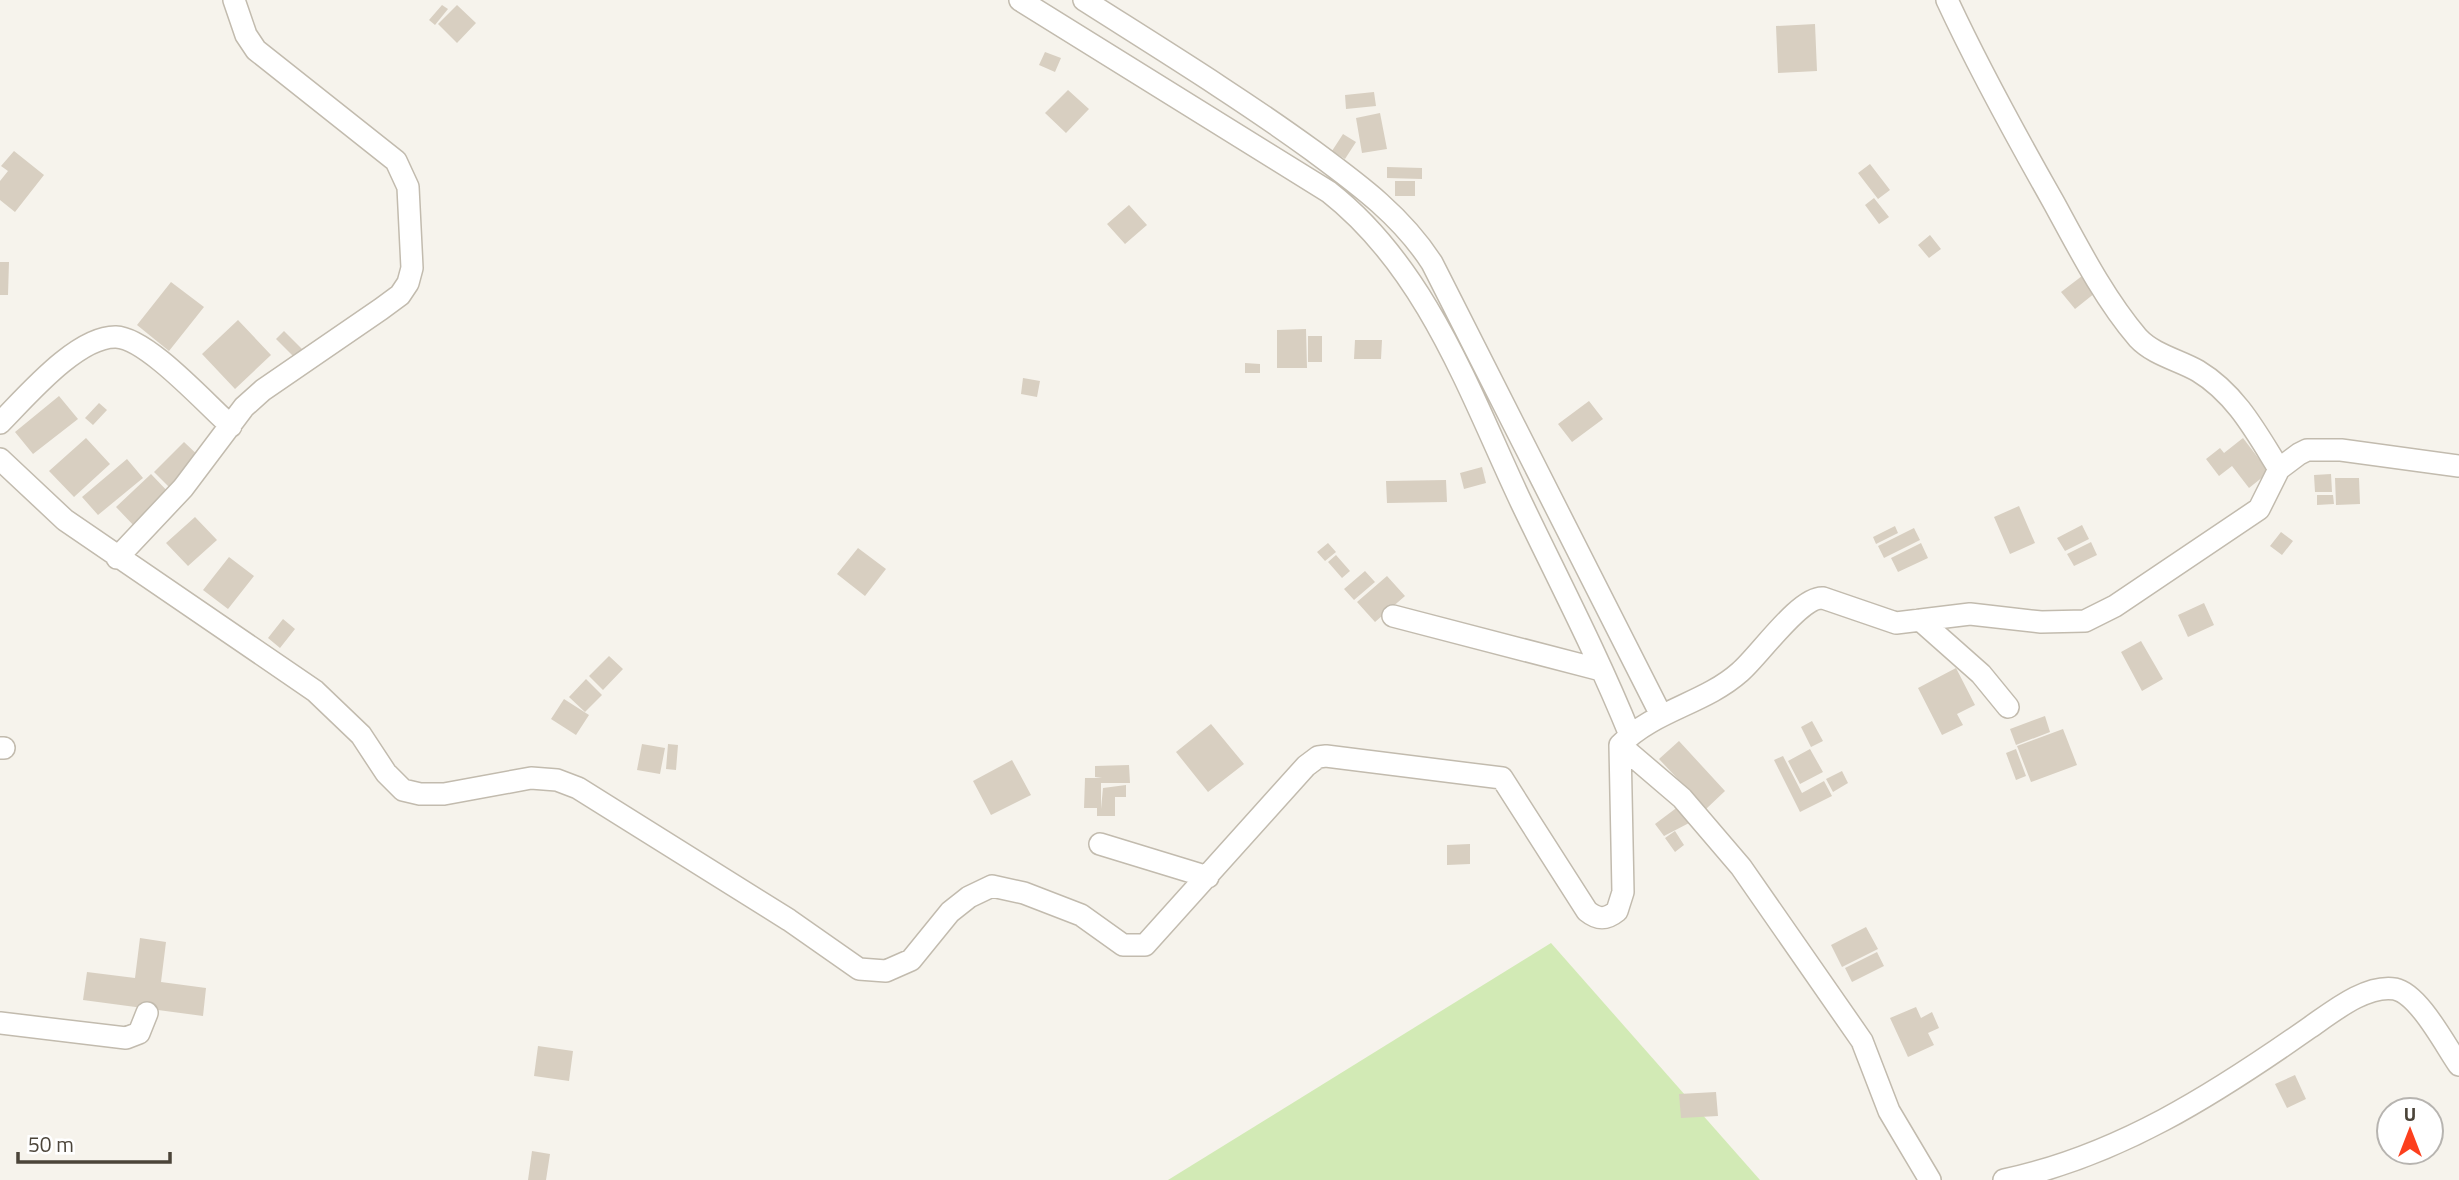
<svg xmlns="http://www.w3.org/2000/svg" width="2459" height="1180" font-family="'Titillium Web',sans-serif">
  <rect width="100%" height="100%" fill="#f6f3ec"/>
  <path fill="#d2eab5" d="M1551,943L1760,1180H1168Z"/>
  <path fill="#d8cfc1" d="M442,5L448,9L435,25L429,20Z
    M457,5L476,23L457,43L438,24Z
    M1815,24L1817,71L1778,73L1776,26Z
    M1045,52L1061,58L1055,72L1039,65Z
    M1068,90L1089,109L1066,133L1045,113Z
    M1374,92L1376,106L1346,109L1345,95Z
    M1380,113L1387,149L1362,153L1356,118Z
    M1343,134L1356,142L1345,159L1332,151Z
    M14,151L44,175L15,212L0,200V181L8,171L1,166Z
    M1870,164L1890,190L1878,199L1858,173Z
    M1387,167L1422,168V179L1387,178Z
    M1395,181H1415V196H1395Z
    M1874,198L1889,217L1879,224L1865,205Z
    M1129,205L1147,225L1125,244L1107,224Z
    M1930,235L1941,249L1929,258L1918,245Z
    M0,262H9L8,295H0Z
    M2082,276L2095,293L2075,309L2061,292Z
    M171,282L204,307L169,351L137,325Z
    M238,320L271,355L235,389L202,354Z
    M1306,329L1307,368H1277V330Z
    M284,331L304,351L296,359L276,339Z
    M1308,336H1322V362H1308Z
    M1355,340H1382L1381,359H1354Z
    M1245,363L1260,364V373H1245Z
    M1023,378L1040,381L1037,397L1021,394Z
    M59,396L78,419L33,454L15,432Z
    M1589,401L1603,419L1572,442L1558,424Z
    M99,403L107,410L93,425L85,418Z
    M86,438L110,464L74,497L49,471Z
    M2243,438L2269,472L2249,488L2232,466L2219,476L2206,459L2220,448L2224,453Z
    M184,442L203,460L173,491L154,472Z
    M127,459L143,478L98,515L82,497Z
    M1482,467L1486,483L1464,489L1460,473Z
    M151,474L172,496L137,529L116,507Z
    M2331,474L2332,492H2315L2314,475Z
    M2335,478H2359L2360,504L2336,505Z
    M1446,480L1447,502L1387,503L1386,481Z
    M2317,495H2333L2334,504L2317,505Z
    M2019,506L2035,543L2010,554L1994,517Z
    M195,517L217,540L188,566L166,543Z
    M2082,525L2089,539L2065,551L2057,538Z
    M1895,526L1898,533L1876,544L1873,537Z
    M1914,528L1920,540L1884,558L1878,546Z
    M2281,532L2293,541L2282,555L2270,546Z
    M2091,542L2097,555L2074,566L2067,554Z
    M1328,543L1336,552L1325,561L1317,552Z
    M1921,543L1928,558L1898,572L1891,558Z
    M858,548L886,569L865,596L837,574Z
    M1336,555L1350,571L1342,578L1328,562Z
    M229,557L254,576L228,609L203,590Z
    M1365,571L1375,582L1354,600L1344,589Z
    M1387,576L1405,596L1375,622L1357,602Z
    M2204,603L2214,625L2188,637L2178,615Z
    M283,619L295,629L280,648L268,638Z
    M2141,641L2163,679L2142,691L2121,652Z
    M609,656L623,669L603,690L589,676Z
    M1956,668L1975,705L1957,714L1963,725L1942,735L1918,688Z
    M586,679L602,695L585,712L569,697Z
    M564,699L589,715L576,735L551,719Z
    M2045,716L2050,732L2016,745L2010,729Z
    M1812,721L1823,741L1811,747L1801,727Z
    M1211,724L1244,764L1208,792L1176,752Z
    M2063,729L2077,765L2031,782L2017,746Z
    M1679,741L1725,791L1706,809L1659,759Z
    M642,744L665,748L660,774L637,770Z
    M668,744L678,745L676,770L666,769Z
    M1810,749L1823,772L1800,784L1788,761Z
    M2016,749L2026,776L2016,780L2006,753Z
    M1783,756L1802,793L1824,781L1832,796L1800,812L1774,760Z
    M1012,760L1031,795L991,815L973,781Z
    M1129,765L1130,783H1101V809L1103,788L1126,785V797H1115V816H1097V808H1084L1085,778H1102L1095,777V766Z
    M1842,771L1848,783L1833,792L1826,779Z
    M1679,806L1691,822L1664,836L1655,824Z
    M1675,831L1684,845L1675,852L1665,838Z
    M1470,844V864L1447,865V845Z
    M1866,927L1878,949L1842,967L1831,945Z
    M140,938L166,942L161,982L206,988L203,1016L83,1000L87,972L135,978Z
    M1877,952L1884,966L1852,982L1845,968Z
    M1916,1007L1921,1018L1932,1012L1939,1028L1928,1033L1934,1045L1908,1057L1890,1018Z
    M538,1046L573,1051L569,1081L534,1076Z
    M2295,1075L2306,1099L2287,1108L2275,1084Z
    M1716,1092L1718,1116L1681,1118L1679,1094Z
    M532,1151L550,1154L546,1180H528Z"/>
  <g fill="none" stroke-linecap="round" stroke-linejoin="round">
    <g stroke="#c2bbae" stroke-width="24">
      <path id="minor" d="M1020,0L1329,192C1428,270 1470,394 1522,504C1559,581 1598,656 1630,735
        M1084,0C1161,49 1239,97 1312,150C1358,184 1401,215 1432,263L1661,715
        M1947,0C1979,69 2016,136 2054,203C2079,249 2104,298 2138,338C2154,355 2179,360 2198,371C2236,394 2256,432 2279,469
        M0,423C26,397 77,336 116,337C147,338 206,404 231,426
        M0,459L65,520L315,691L361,735L386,773L403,790L420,794H444L531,778L557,780L578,788L789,920L859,969L886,971L911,960L950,912L969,897L992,886L1024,893L1081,915L1123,945H1145L1306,766L1318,757L1326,756L1502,778L1587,911C1598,920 1606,920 1617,911L1623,892L1620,745C1654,710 1704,704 1740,672C1759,656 1800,596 1823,598L1896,623L1970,614L2041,622L2085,621L2115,606L2259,509L2279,469L2299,454L2307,450H2341L2459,466
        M117,558L183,488L244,407L263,390L381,309L400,295L408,283L412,268L408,187L396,161L256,50L246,35L234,0
        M1393,616L1601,670
        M1920,620L1981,674L2008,707
        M1620,745L1682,798L1741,867L1862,1041L1889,1111L1930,1180
        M0,748H4
        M1100,844L1208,877
        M0,1023L126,1038L139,1033L147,1013
        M2004,1180C2118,1156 2215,1094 2309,1028C2331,1013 2366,984 2395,989C2419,994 2445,1045 2459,1065"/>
    </g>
    <use href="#minor" stroke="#fff" stroke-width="21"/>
  </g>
  <g transform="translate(2410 1131)"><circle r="33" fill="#ffffff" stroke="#b7b4b0" stroke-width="2"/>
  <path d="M0-5L12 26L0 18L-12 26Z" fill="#fc3f1d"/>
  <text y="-10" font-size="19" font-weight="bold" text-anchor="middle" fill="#4b4439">U</text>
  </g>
  <path d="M18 1152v10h152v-10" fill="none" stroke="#4b4439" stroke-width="3.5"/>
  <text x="28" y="1152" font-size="21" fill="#4b4439" stroke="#ffffff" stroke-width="5" paint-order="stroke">50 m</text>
</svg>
